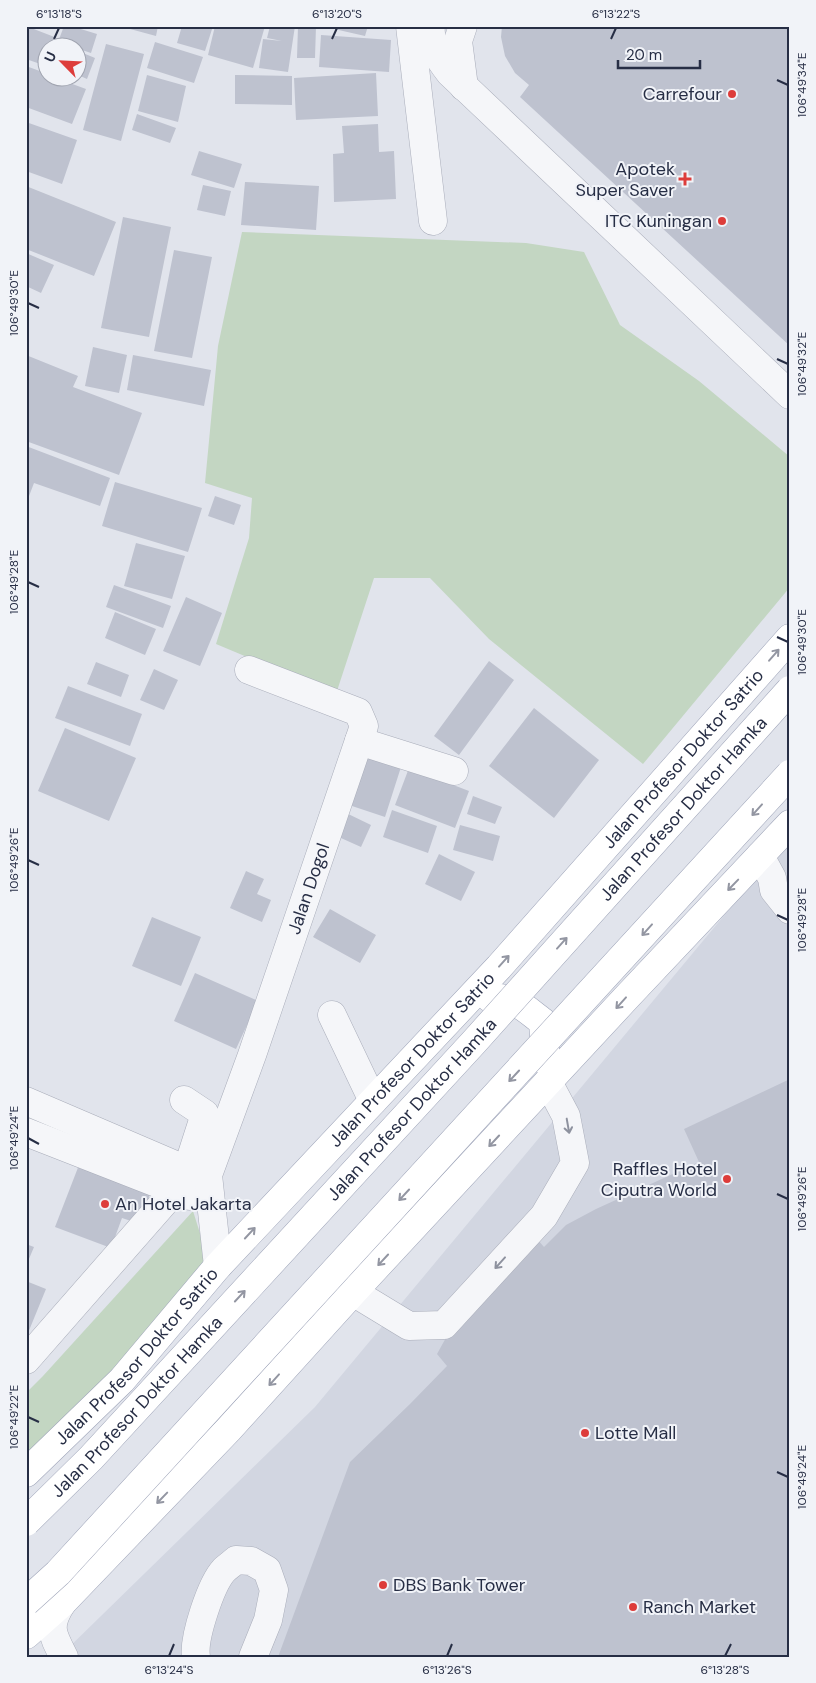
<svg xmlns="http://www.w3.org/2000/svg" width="816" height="1683" font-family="'DM Sans',sans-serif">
  <rect width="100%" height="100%" fill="#e1e4ec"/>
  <path fill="#d2d6e1" d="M790,839V1657H59L315,1407L757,876Z"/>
  <path fill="#c3d6c2" d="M242,232L526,243L584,252L620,325L699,381L790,457V587L643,764L489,639L430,578H374L336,694L216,644L249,538L252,498L205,483L218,346Z
    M193,1211L208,1259L26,1481V1393L43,1376Z"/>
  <path fill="#bec2cf" d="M26,26L57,38L53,48H48V61L46,66L26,59Z
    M64,26H71L97,34L91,53L58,42Z
    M119,26H158L156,36Z
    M182,26H213L205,51L177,43Z
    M215,26H265L253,68L208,55Z
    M270,26H295L288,72L259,68L263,39L282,41L267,38Z
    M298,26H316L315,58H297Z
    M321,26H368L365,36Z
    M502,26H790V346L520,97L529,85L515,73L505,56L501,37Z
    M321,35L391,40L389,72L319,67Z
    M155,42L203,57L194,83L147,68Z
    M106,44L144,54L121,141L83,130Z
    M78,51L95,58L87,79L78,75Z
    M26,66L48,74V78H56L86,89L72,124L26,107Z
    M376,73L378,116L296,120L294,78Z
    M147,75L186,86L178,122L138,111Z
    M235,75L292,76V105L235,104Z
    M137,114L176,128L170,143L132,130Z
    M26,122L77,140L62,184L26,171Z
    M378,124L379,152L394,151L396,199L334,202L333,154L344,153L342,126Z
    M199,151L242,164L234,188L191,175Z
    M245,182L319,186L316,230L241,225Z
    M203,185L231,191L225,216L197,210Z
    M26,186L116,222L94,276L26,249Z
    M123,217L171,227L149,337L101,328Z
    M174,250L212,257L192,358L154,351Z
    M26,253L54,265L41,293L26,286Z
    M93,347L127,355L119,393L85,386Z
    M26,355L78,376L73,387L142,413L119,475L26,441Z
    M133,355L211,370L204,406L127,390Z
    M26,446L110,478L100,506L34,483L26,504Z
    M115,482L202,508L188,552L102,526Z
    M215,496L241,505L234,525L208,516Z
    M136,543L185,556L172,599L124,586Z
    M114,585L171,606L163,628L106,607Z
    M186,597L222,613L200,666L163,651Z
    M115,612L156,629L145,655L105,638Z
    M489,661L514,680L459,755L434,736Z
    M96,662L129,675L121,697L87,684Z
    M154,669L178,680L164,710L140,700Z
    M68,686L142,714L130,746L55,718Z
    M534,708L599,760L554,818L489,766Z
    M65,728L136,758L109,821L38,791Z
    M362,755L401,767L385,817L346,804Z
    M409,768L469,791L455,828L395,805Z
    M473,796L502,807L495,824L467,814Z
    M392,810L437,826L428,853L383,837Z
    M342,811L371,825L361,847L332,834Z
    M460,825L500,836L493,861L453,850Z
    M439,854L475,872L461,901L425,884Z
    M246,871L264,879L257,894L271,900L262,922L230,908Z
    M330,909L376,935L360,963L313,937Z
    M152,917L201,937L181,986L132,966Z
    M195,973L258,1001L236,1049L174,1021Z
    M790,1079V1657H278L350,1462L410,1404L447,1366L437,1354L458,1316L537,1239L544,1247L566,1225L596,1209L699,1162L684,1129Z
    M79,1165L151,1191L140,1224L122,1218L111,1248L55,1227Z
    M26,1244L34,1247L26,1266Z
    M26,1281L46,1289L28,1333H26Z"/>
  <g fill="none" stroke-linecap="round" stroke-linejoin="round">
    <g stroke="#a9adba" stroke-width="29">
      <g id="minor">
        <path d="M410,26L433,221"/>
        <path d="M431,26C429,45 439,59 450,73L790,395"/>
        <path d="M463,26L458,41L464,87"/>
        <path d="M359,741L454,771"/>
        <path d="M760,856L772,878L774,890L790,910"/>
        <path d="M332,1015L373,1101"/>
        <path d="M184,1100L205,1114L187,1170"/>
        <path d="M26,1101L187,1170L208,1175"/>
        <path d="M26,1132L190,1196"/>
        <path id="s1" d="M218,1266L208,1175L252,1055L364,726L358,712L249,670"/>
        <path d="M353,1292L409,1326L444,1325L544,1216L575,1163L566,1116L548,1082"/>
        <path d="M26,1360L175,1190"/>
        <path d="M62,1603C47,1626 52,1634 64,1657"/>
        <path d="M196,1657C193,1638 211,1584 224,1570C227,1567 232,1564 236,1560L251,1561L267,1570L274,1590L268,1620L253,1657"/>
      </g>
    </g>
    <g stroke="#9fa5b9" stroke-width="29">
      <g id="major">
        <path d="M490,998C515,996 524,1008 543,1022L546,1061"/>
        <path id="s2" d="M26,1473L122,1380L218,1266L499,967L790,638"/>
        <path d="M26,1635L62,1603L228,1430L353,1292L625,999L790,824"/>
      </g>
    </g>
    <use href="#minor" stroke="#f5f6f9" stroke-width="28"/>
    <use href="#major" stroke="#fff" stroke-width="28"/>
    <g stroke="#9fa5b9" stroke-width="29" stroke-linecap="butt">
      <g id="major-bridge">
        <path id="s3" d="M26,1522L91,1458L474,1042L790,690"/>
        <path d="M26,1602L58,1573L790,774"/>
      </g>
    </g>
    <use href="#major-bridge" stroke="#fff" stroke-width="28"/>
  </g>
  <defs><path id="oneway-shaft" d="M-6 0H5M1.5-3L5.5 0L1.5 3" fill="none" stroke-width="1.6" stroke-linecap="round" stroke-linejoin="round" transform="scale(1.25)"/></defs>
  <g stroke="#9396a2">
    <use href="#oneway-shaft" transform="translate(774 655) rotate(-49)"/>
    <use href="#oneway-shaft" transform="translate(757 810) rotate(132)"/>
    <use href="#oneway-shaft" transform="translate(733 885) rotate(134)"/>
    <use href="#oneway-shaft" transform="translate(647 930) rotate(132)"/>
    <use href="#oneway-shaft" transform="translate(562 943) rotate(-48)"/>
    <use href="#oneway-shaft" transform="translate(504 961) rotate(-48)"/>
    <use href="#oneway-shaft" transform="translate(621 1003) rotate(132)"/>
    <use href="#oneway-shaft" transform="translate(514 1076) rotate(133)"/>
    <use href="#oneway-shaft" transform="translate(494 1141) rotate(133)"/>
    <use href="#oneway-shaft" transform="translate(404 1195) rotate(133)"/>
    <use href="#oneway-shaft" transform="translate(250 1233) rotate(-47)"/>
    <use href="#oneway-shaft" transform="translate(383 1260) rotate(133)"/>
    <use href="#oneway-shaft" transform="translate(240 1296) rotate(-47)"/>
    <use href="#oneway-shaft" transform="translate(274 1380) rotate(132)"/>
    <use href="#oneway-shaft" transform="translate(162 1498) rotate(134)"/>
  </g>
  <g stroke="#8e929f">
    <use href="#oneway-shaft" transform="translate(568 1126) rotate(80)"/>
    <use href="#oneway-shaft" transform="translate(500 1263) rotate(132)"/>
  </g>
  <path fill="none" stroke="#272e45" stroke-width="2" d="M54,39L59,28M332,39L337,28M611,39L616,28M777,80L788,85M28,303L39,308M777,359L788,364M28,582L39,587M777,637L788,642M28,860L39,865M777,915L788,920M28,1138L39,1144M777,1194L788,1199M28,1417L39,1422M777,1472L788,1477M169,1656L174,1644M447,1656L452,1644M725,1656L731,1644"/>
  <g fill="#dd3c3a" stroke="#f1f3f8" stroke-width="2">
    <circle cx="732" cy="94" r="5"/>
    <path d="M682.5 171.5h5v5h5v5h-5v5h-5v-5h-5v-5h5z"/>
    <circle cx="722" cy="221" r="5"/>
    <circle cx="727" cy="1179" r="5"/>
    <circle cx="105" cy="1204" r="5"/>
    <circle cx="585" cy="1433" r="5"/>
    <circle cx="383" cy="1585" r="5"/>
    <circle cx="633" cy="1607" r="5"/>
  </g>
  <g text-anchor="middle" stroke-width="4" stroke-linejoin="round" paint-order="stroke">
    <g font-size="18" fill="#272e45" stroke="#f1f3f8" text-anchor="end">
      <text x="722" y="100">Carrefour</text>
      <text x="675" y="175">Apotek<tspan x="675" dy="21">Super Saver</tspan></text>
      <text x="712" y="227">ITC Kuningan</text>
      <text x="717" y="1175">Raffles Hotel<tspan x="717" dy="21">Ciputra World</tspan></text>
      <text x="115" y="1210" text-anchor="start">An Hotel Jakarta</text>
      <text x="595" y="1439" text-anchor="start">Lotte Mall</text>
      <text x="393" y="1591" text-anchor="start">DBS Bank Tower</text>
      <text x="643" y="1613" text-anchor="start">Ranch Market</text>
    </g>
    <g font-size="18" fill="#272e45" stroke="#f1f3f8">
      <text dy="6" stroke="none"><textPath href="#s2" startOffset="971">Jalan Profesor Doktor Satrio</textPath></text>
      <text dy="6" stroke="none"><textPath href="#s3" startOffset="970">Jalan Profesor Doktor Hamka</textPath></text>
      <text dy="6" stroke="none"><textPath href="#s1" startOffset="395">Jalan Dogol</textPath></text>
      <text dy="6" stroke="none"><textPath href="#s2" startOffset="566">Jalan Profesor Doktor Satrio</textPath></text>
      <text dy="6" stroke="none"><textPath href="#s3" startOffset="565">Jalan Profesor Doktor Hamka</textPath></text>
      <text dy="6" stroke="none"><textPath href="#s2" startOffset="161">Jalan Profesor Doktor Satrio</textPath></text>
      <text dy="6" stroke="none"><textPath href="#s3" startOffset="160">Jalan Profesor Doktor Hamka</textPath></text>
    </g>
  </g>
  <rect width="816" height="1683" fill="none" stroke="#f1f3f8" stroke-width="55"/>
  <g transform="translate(62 62) rotate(294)"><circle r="24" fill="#f1f3f8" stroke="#a0a4b0"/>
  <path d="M0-4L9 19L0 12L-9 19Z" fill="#dd3c3a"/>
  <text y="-8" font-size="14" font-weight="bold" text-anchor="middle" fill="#272e45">U</text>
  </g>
  <path d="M618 60v8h82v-8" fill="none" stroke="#272e45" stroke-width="2.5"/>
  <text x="626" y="60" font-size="15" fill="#272e45" stroke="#f1f3f8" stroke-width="4" paint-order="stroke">20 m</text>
  <rect x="28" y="28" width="760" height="1628" fill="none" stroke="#272e45" stroke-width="2"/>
  <g font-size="12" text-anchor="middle" fill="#272e45">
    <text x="59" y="18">6°13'18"S</text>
    <text x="337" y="18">6°13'20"S</text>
    <text x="616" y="18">6°13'22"S</text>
    <text transform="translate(802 85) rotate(-90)" y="4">106°49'34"E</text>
    <text transform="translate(14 303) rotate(-90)" y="4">106°49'30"E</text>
    <text transform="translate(802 364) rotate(-90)" y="4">106°49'32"E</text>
    <text transform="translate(14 582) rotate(-90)" y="4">106°49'28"E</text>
    <text transform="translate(802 642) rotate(-90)" y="4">106°49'30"E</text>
    <text transform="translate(14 860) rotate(-90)" y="4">106°49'26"E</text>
    <text transform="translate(802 920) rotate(-90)" y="4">106°49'28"E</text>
    <text transform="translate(14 1138) rotate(-90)" y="4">106°49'24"E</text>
    <text transform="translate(802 1199) rotate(-90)" y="4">106°49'26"E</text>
    <text transform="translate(14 1417) rotate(-90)" y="4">106°49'22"E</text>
    <text transform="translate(802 1477) rotate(-90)" y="4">106°49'24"E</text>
    <text x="169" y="1674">6°13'24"S</text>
    <text x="447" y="1674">6°13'26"S</text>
    <text x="725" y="1674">6°13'28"S</text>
  </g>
</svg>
